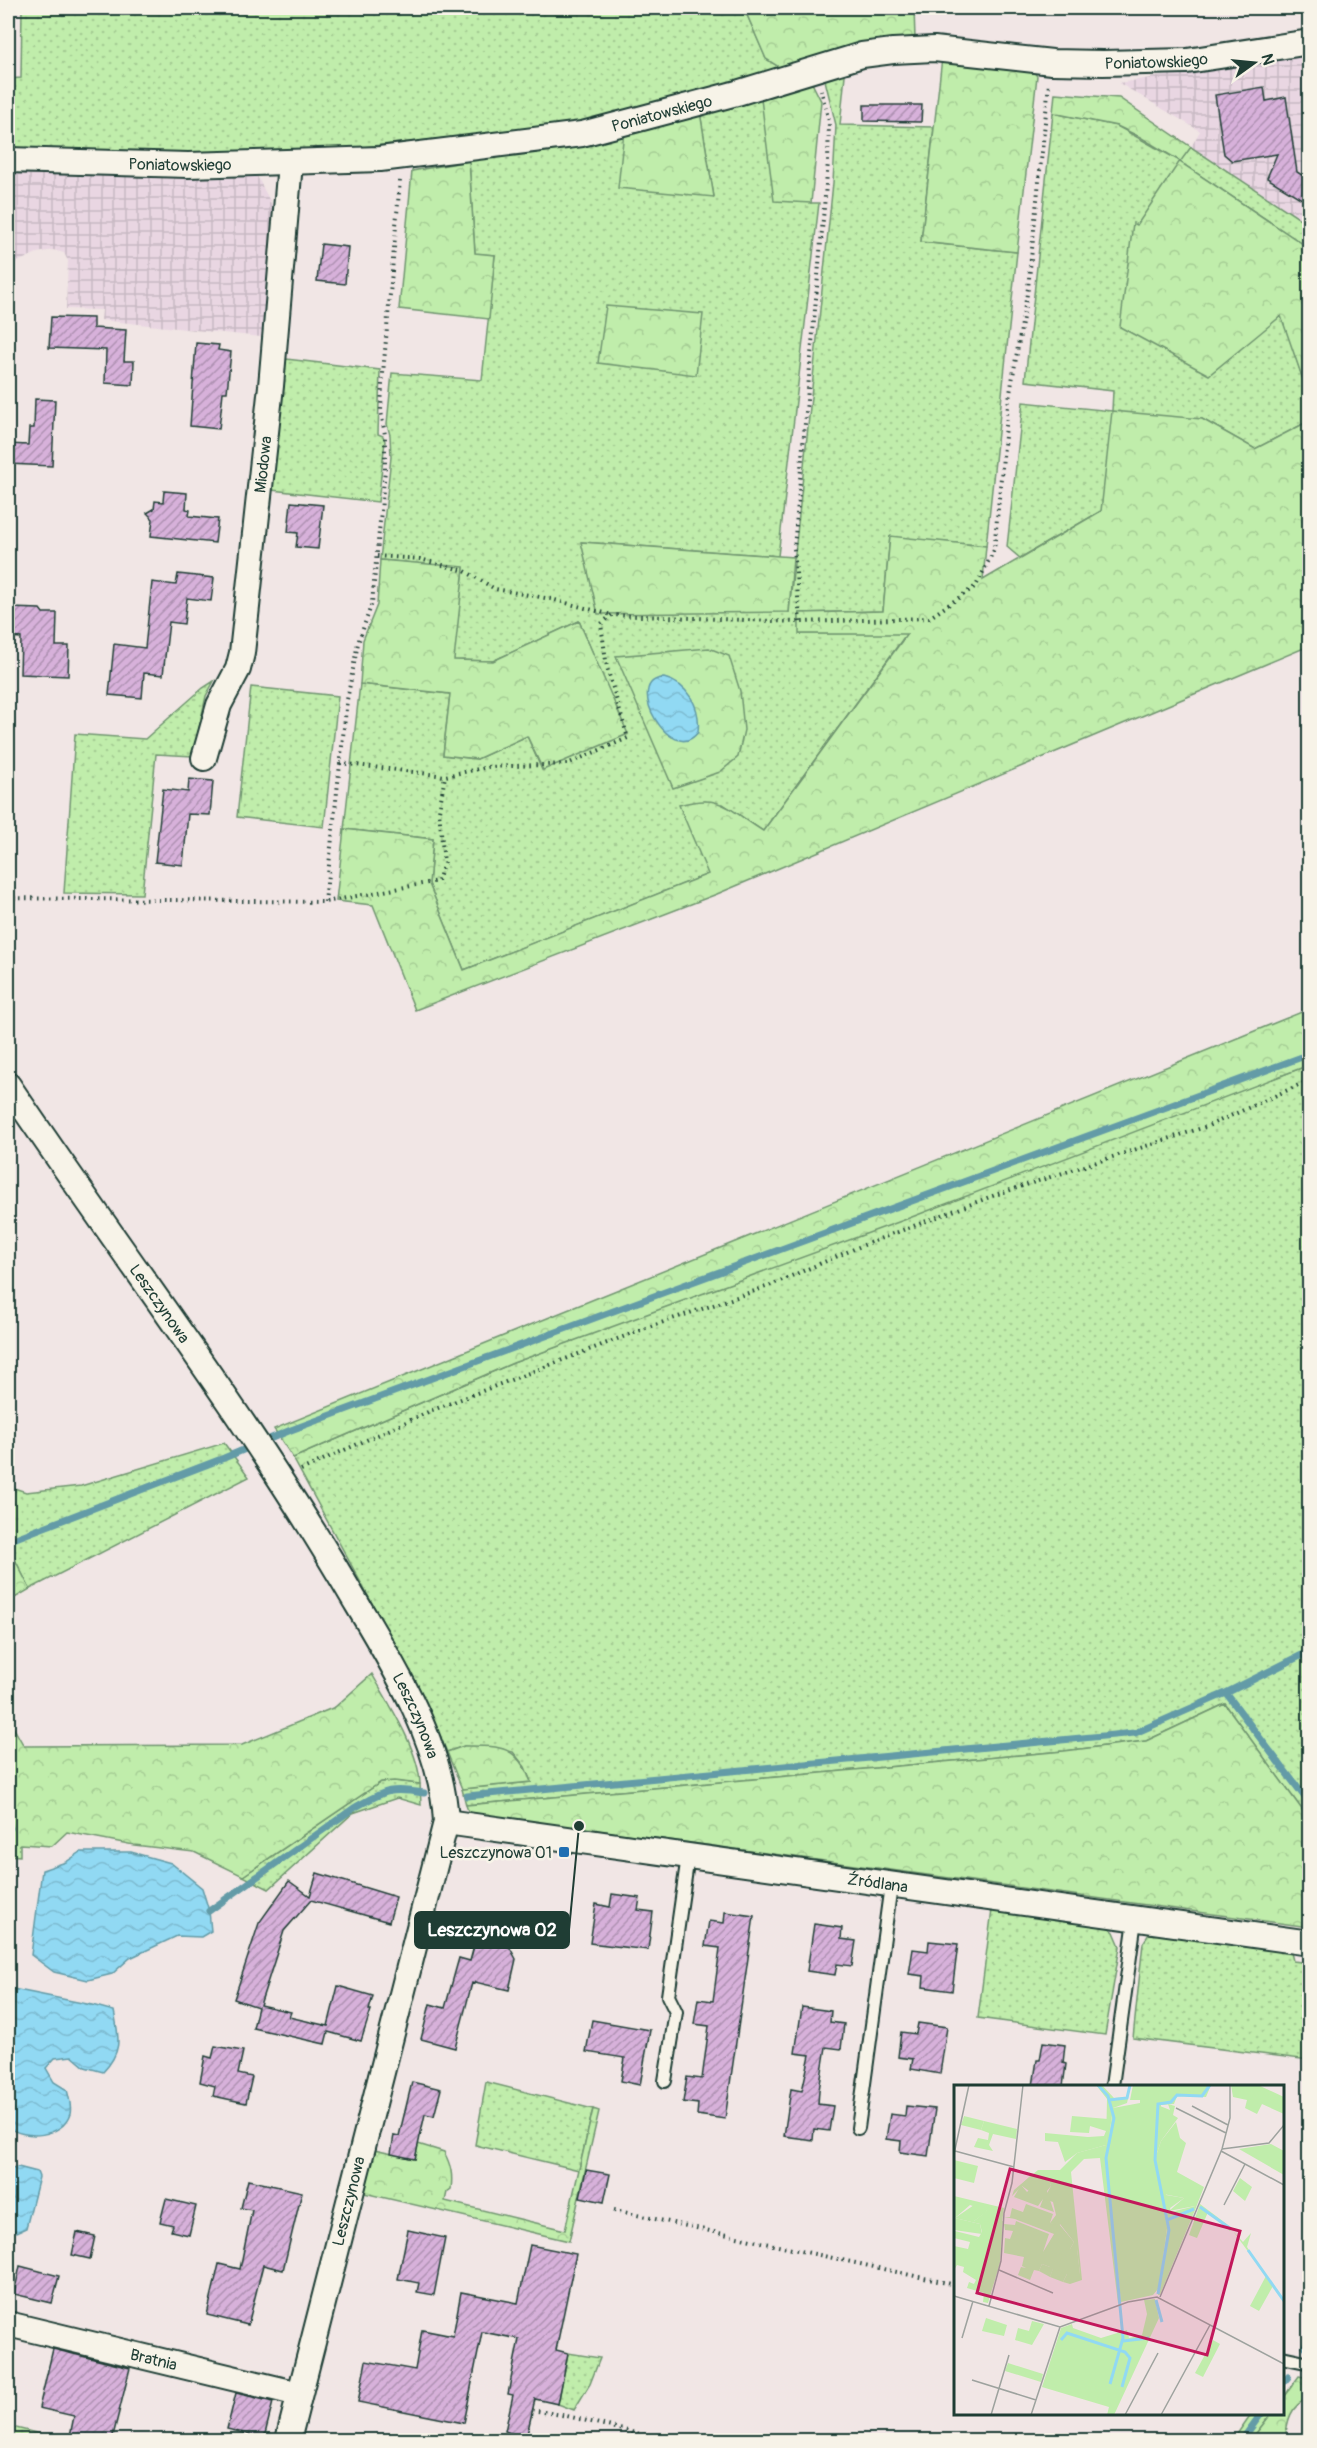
<svg xmlns="http://www.w3.org/2000/svg" width="1317" height="2448" font-family="Pangolin,sans-serif">
  <defs>
    <pattern id="industrial-grid" width="8" height="8" patternUnits="userSpaceOnUse" patternTransform="scale(1.5)"><rect width="8" height="8" fill="#e9d6e2"/><path d="M0 4h8M4 0v8" fill="none" stroke="#c7b9c2"/></pattern>
    <pattern id="grass-dots" width="8" height="8" patternUnits="userSpaceOnUse" patternTransform="scale(1.5)"><rect width="8" height="8" fill="#c0edab"/><path d="M2 2h.1M6 6h.1" fill="none" stroke="#a5cc94" stroke-width="1.8" stroke-linecap="round"/></pattern>
    <pattern id="forest-crowns" width="20" height="18" patternUnits="userSpaceOnUse" patternTransform="scale(1.5)"><rect width="20" height="18" fill="#c0edab"/><path d="M2 6a3 3 0 1 1 6 0M12 15a3 3 0 1 1 6 0" fill="none" stroke="#a5cc94"/></pattern>
    <pattern id="water-waves" width="16" height="10" patternUnits="userSpaceOnUse" patternTransform="scale(1.5)"><rect width="16" height="10" fill="#91d9f3"/><path d="M0 5q4-4 8 0t8 0" fill="none" stroke="#7dbbd1"/></pattern>
    <pattern id="building-hatch" width="6" height="6" patternUnits="userSpaceOnUse" patternTransform="scale(1.5)"><rect width="6" height="6" fill="#d7b1da"/><path d="M-1 1l2-2M0 6l6-6M5 7l2-2" fill="none" stroke="#ae91b2"/></pattern>
  </defs>
  <rect width="100%" height="100%" fill="#f1e6e5"/>
  <filter id="ink" filterUnits="userSpaceOnUse"><feTurbulence type="fractalNoise" baseFrequency=".0167" numOctaves="2"/><feDisplacementMap in="SourceGraphic" scale="12" xChannelSelector="R" yChannelSelector="G"/><feConvolveMatrix kernelMatrix="1 2 1 2 8 2 1 2 1" color-interpolation-filters="sRGB"/></filter>
  <g filter="url(#ink)">
    <path fill="url(#industrial-grid)" d="M1309,53V225L1191,147L1200,131L1119,83Z
      M8,172L257,176L274,209L261,337L101,320L102,310L66,309L68,261L64,253L53,250L37,253L13,264L10,282H8Z"/>
    <path fill="url(#grass-dots)" stroke="#709570" stroke-width="1.5" d="M22,8H744L766,58L782,69L574,124L363,147L251,153L8,151V79L21,78Z
      M846,65L840,125L934,127L921,242L1017,252L986,546L890,537L883,611L799,613L800,634L907,633L763,831L723,804L680,805L709,874L464,970L429,884L433,839L344,829L360,684L450,694L443,755L477,759L527,736L542,770L627,734L579,621L493,661L453,660L464,568L380,560L391,457L390,435L387,424L392,373L482,380L495,255L475,254L469,161L624,131L714,197L700,112L760,91L811,203H819L778,556L581,542L789,612L833,183L836,125L823,72Z
      M1053,113L1117,126L1180,161L1191,147L1309,225V244H1303L1180,162L1137,226L1133,224L1282,316L1309,397V421L1255,449L1202,419L1101,511L1020,558L1007,547L1023,402L1112,411L1113,391L1025,381Z
      M286,359L380,370L378,434L383,436L385,441L378,502L272,490Z
      M214,681L206,696L193,756L156,754L142,894L64,893L75,734L145,739L203,688Z
      M251,687L338,696L324,827L237,817Z
      M1309,1065V1819L1225,1704L1146,1741L1064,1751L466,1805L462,1789L531,1782L525,1767L513,1752L464,1746L447,1752L416,1684L293,1458L513,1363Z
      M224,1443L249,1477L30,1589L8,1546V1486L26,1492L81,1486Z
      M394,1781L420,1784L421,1805L397,1798L353,1813L269,1889L243,1876L381,1782Z
      M992,1910L1107,1926L1114,1932L1120,1946L1105,2035L978,2018Z
      M1149,1934L1186,1935L1290,1948L1293,1961L1309,1963V2060L1133,2038L1143,1943Z
      M486,2082L593,2109L579,2170L475,2145Z
      M568,2353L600,2358L590,2384L574,2410L558,2404Z
      M1251,2414H1271L1254,2436V2440H1233Z
      M8,2426L64,2440H8Z"/>
    <path fill="url(#forest-crowns)" stroke="#709570" stroke-width="1.5" d="M744,8H914L915,39L782,69L766,59Z
      M942,58L1029,66L1037,76L1017,252L921,242Z
      M809,77L821,101L811,203L774,201L760,91Z
      M1055,93L1119,98L1191,147L1180,162L1303,244H1309V397L1281,316L1209,375L1120,327L1133,223L1137,225L1180,161L1140,137L1117,126L1053,113Z
      M700,112L714,197L618,188L624,131Z
      M469,161L475,253L495,255L489,319L399,309L412,171Z
      M606,306L703,314L696,375L598,363Z
      M1112,411L1202,419L1255,449L1309,421V646L717,894L415,1010L373,905L336,901L344,829L433,839L429,884L464,970L708,874L679,805C724,793 728,810 763,831L907,634H799V613L883,611L890,536L986,546L983,580L1101,511Z
      M581,542L793,557L789,612L598,614Z
      M380,560L464,567L454,660L493,661L579,621L628,734L543,770L527,736L477,759L443,755L450,694L360,684L363,640L377,605Z
      M709,648L729,656L740,691L744,730L738,757L720,772L673,788L616,656Z
      M1309,1009V1065L904,1220L513,1363L293,1458L274,1429Z
      M8,1546L30,1589L8,1602Z
      M372,1674C389,1704 419,1750 420,1784L394,1781L381,1782L243,1876L194,1852L134,1845L67,1832L52,1846L20,1844V1856L8,1855V1718L24,1746L242,1745L335,1707Z
      M1225,1704L1309,1819V1927L574,1827L470,1817L466,1805L1064,1751L1146,1741Z
      M464,1746C500,1746 516,1744 531,1782L462,1789L447,1752Z
      M593,2109L599,2111L569,2241L364,2193L374,2150L415,2159L418,2144L444,2152C451,2165 453,2175 451,2189L447,2192L445,2201L565,2230Z
      M1299,2376L1309,2378V2398C1290,2405 1287,2422 1285,2440H1254V2436L1271,2414H1282L1283,2398Z"/>
    <path fill="url(#water-waves)" stroke="#639ba7" stroke-width="1.5" d="M664,678C688,684 701,707 698,732C672,768 621,679 664,678Z
      M81,1852H131L171,1863L202,1888L209,1911L211,1931L201,1937L177,1936L130,1958L112,1974L88,1980L54,1972L31,1955L42,1870L66,1862Z
      M8,1988L92,2005L114,2011C119,2038 123,2051 103,2072L85,2067L72,2056L55,2058L46,2068L54,2082L67,2090C69,2098 72,2105 70,2114C63,2138 24,2140 8,2127Z
      M18,2167L37,2172L39,2177L26,2228L17,2232L8,2228V2175L11,2168Z"/>
    <g fill="none" stroke-linecap="round" stroke-linejoin="round">
      <path stroke="#639ba7" stroke-width="7" d="M8,1541L224,1458L291,1430L1310,1054
        M1226,1693L1310,1804
        M467,1796L1135,1733L1226,1693L1310,1651
        M8,1821L10,1828
        M209,1911L354,1808C385,1791 387,1787 424,1793
        M1305,2346L1310,2336
        M1282,2384L1288,2377
        M1242,2440L1261,2414"/>
    </g>
    <path fill="url(#building-hatch)" stroke="#1f3d34" stroke-width="1.5" d="M1264,87L1266,101L1286,97L1297,172L1310,180V204L1267,178L1277,154L1232,161L1224,154L1215,95Z
      M864,105H922L921,122L864,121Z
      M321,244L348,247L345,284L317,281Z
      M51,317L93,318V328L126,330L124,361H134L133,385L105,383L106,350L49,348Z
      M196,343L219,345L218,350L231,352L227,392H223L219,429L190,426Z
      M35,399L55,400L52,466L8,464V444L28,445L29,428H34Z
      M164,491L187,493L186,509L190,510L189,516L218,519L215,543L151,536L153,519L147,513L154,509L155,501L163,502Z
      M291,502L323,505L318,549L296,547L298,533L288,532Z
      M178,574L214,578L211,601L187,598L184,624L169,622L163,675L144,673L142,698L109,695L114,644L145,648L152,582L176,585Z
      M10,608L40,609L43,613H57L56,646H69L68,676L20,674L21,638L9,637Z
      M189,779L213,781L210,815L188,814L183,865L155,862L163,789L188,792Z
      M317,1873L396,1897L389,1922L311,1900L284,1931L260,2005L291,2012L289,2017L328,2026L338,1986L373,1996L369,2010H371L361,2041L328,2032L325,2044L253,2028L258,2007L234,1999L259,1923L289,1881L310,1896Z
      M612,1894L640,1898L638,1910L653,1912L648,1950L590,1943L596,1904L610,1907Z
      M725,1912L754,1916L725,2119L697,2115L698,2104L683,2102L687,2077L702,2079L709,2026L694,2024L698,1999L713,2001L720,1948L705,1946L709,1921L724,1923Z
      M814,1924L842,1928L841,1939L856,1941L852,1966L837,1964L835,1975L807,1971Z
      M485,1931L503,1935L516,1959L509,1990L475,1982L474,1984L472,1983L455,2048L421,2039L430,2004L445,2008L459,1958L470,1961L477,1935Z
      M929,1941L958,1944L952,1991L923,1987L924,1976L909,1974L913,1949L928,1951Z
      M802,2007L831,2011L830,2022L844,2024L841,2049L826,2047L819,2090L818,2104L833,2106L829,2131L814,2129L813,2140L784,2136L791,2089L802,2091L810,2055L795,2053Z
      M592,2020L650,2030L640,2085L621,2081L625,2058L586,2052Z
      M918,2023L947,2027L940,2074L911,2069L913,2059L898,2057L901,2032L916,2034Z
      M1043,2042L1065,2045L1063,2063L1066,2064L1063,2086H1033L1037,2060H1040Z
      M215,2046L243,2051L238,2074L252,2077L246,2103L213,2096L215,2086L200,2082L205,2056L212,2058Z
      M412,2082L441,2089L434,2116L425,2114L415,2159L391,2154L394,2135L399,2136Z
      M906,2106L935,2109L928,2156L900,2152L901,2141L886,2139L890,2114L905,2116Z
      M586,2170L610,2174L604,2202L580,2197Z
      M248,2180L302,2192L283,2270L263,2265L248,2325L207,2315L219,2264L240,2269L252,2210L241,2208Z
      M166,2199L196,2206L189,2235L171,2231L173,2225L160,2222Z
      M408,2230L445,2238L434,2295L417,2292L419,2283L398,2279Z
      M77,2232L95,2236L90,2259L72,2255Z
      M530,2245L576,2254L556,2350L568,2353L558,2404L535,2399L526,2439L505,2431L513,2395L508,2394L519,2339L482,2332L464,2423L358,2402L366,2361L415,2370L422,2330L453,2336L461,2292L518,2303Z
      M20,2266L59,2276L52,2303L14,2294Z
      M53,2349L130,2368L112,2440H90L70,2436L74,2416L39,2408Z
      M236,2393L273,2402L264,2438L227,2429Z"/>
    <g fill="none" stroke-linecap="round" stroke-linejoin="round">
      <g stroke="#1f3d34" stroke-width="16">
        <path id="lane" d="M665,2081L676,2012L668,1996L688,1856
          M1112,2086L1135,1920
          M858,2128L891,1885
          M1282,2357L1310,2363"/>
      </g>
      <g stroke="#1f3d34" stroke-width="28">
        <g id="street">
          <path id="s1" d="M8,160L188,165L380,159L582,134L737,93L862,55L893,51L934,49L1052,62L1103,63L1187,61L1310,42"/>
          <path id="s2" d="M204,758L219,705L238,669L242,653L271,386L290,163"/>
          <path id="s3" d="M8,1085C123,1256 250,1420 354,1599C393,1664 443,1745 446,1822L288,2440"/>
          <path id="s4" d="M446,1822L1310,1943"/>
          <path id="s5" d="M8,2324L299,2394"/>
        </g>
      </g>
      <path stroke="#1f3d34" stroke-width="4" stroke-dasharray="1.5 4.5" stroke-linecap="butt" d="M377,556L420,559L465,571L495,589L551,599L612,615
        M800,622L794,548L828,162L829,121L821,90
        M340,763L445,776
        M8,898L325,902L438,881L444,863L439,811L445,776L488,767L567,764L628,738L607,668L601,624L612,615L800,622L929,618L976,586L994,550L1008,405L1028,288L1049,83
        M325,902L347,700L358,643L372,603L385,470V435L381,411L382,385L400,180
        M301,1470L430,1411L646,1328L766,1287L861,1246L995,1195L1208,1126L1310,1080
        M614,2210L956,2285
        M532,2410L567,2416L664,2440"/>
      <use href="#lane" stroke="#f7f3e8" stroke-width="12"/>
      <use href="#street" stroke="#f7f3e8" stroke-width="24"/>
    </g>
  </g>
  <rect fill="#1f6fb2" stroke="#f7f3e8" stroke-width="2" x="558" y="1846" width="12" height="12" rx="3"/>
  <g text-anchor="middle" stroke-width="5" stroke-linejoin="round" paint-order="stroke">
    <g font-size="16" fill="#1f3d34" stroke="#f7f3e8">
      <text dy="6" stroke="none"><textPath href="#s1" startOffset="1162">Poniatowskiego</textPath></text>
      <text dy="6" stroke="none"><textPath href="#s1" startOffset="658">Poniatowskiego</textPath></text>
      <text dy="6" stroke="none"><textPath href="#s1" startOffset="172">Poniatowskiego</textPath></text>
      <text dy="6" stroke="none"><textPath href="#s2" startOffset="302">Miodowa</textPath></text>
      <text dy="6" stroke="none"><textPath href="#s3" startOffset="266">Leszczynowa</textPath></text>
      <text dy="6" stroke="none"><textPath href="#s3" startOffset="752">Leszczynowa</textPath></text>
      <text dy="6" stroke="none"><textPath href="#s4" startOffset="436">Źródlana</textPath></text>
      <text transform="translate(348 2201) rotate(-76)" y="6">Leszczynowa</text>
      <text dy="6" stroke="none"><textPath href="#s5" startOffset="150">Bratnia</textPath></text>
    </g>
    <g font-size="16" fill="#1f3d34" stroke="#f7f3e8" text-anchor="end">
      <text x="552" y="1858">Leszczynowa 01</text>
    </g>
  </g>
  <g transform="translate(954 2085)">
    <rect width="330" height="330" fill="#f1e6e5"/>
    <path d="M179,0H257L252,12L223,11L220,19L207,20L202,71L207,56L222,37L226,53L232,58L223,87L250,102L241,125L214,136L204,210V204L199,210L167,217L152,75L159,23L186,18V15H176ZM207,96L241,121L217,127L216,123L230,113L212,110ZM277,0H304L330,12V29L308,19L303,29L291,23L293,15L279,12ZM10,31L30,36L27,45L7,40ZM118,31L154,34L152,60L123,68L111,77L104,57L91,56V48L134,52L150,51L152,46L136,41L135,48L116,47ZM317,59L330,66V90L285,64ZM0,75L24,81L20,98L0,93ZM79,88L68,101L73,107L85,95H95L97,101L93,106L100,127L86,122L89,114L84,121L60,112L67,100ZM286,93L298,102L291,116L279,106ZM72,119L99,129L96,138L105,139L120,157L116,164L123,163L126,189H113L109,197L96,192L99,183L105,185L97,178L96,182L88,179L85,186L80,185L76,195L64,190L67,182L72,183L68,181L70,172L50,168L51,153L56,154L59,146L51,145L50,139L61,140L62,136L95,149L89,167L100,149L61,134L50,132H56L58,123L69,127ZM246,119L278,143L276,146L254,127L243,153L235,150ZM20,120L34,126L20,136H49L46,178L34,218L29,217L30,208L13,203L15,197L20,199L22,195L9,187L10,182L3,180L0,185V161L14,164L16,157L0,153L1,146L25,152L28,147L26,139L1,133ZM279,146L289,157L297,148L293,162L330,217L319,201L305,226L296,221L312,191ZM78,236L90,239L78,260L61,255L64,243L75,246ZM259,255L266,259L249,292L241,288ZM54,278L89,289L87,297L51,286Z" fill="#c0edab" fill-rule="evenodd"/>
    <path d="M142,0H148L160,13L172,12L177,0L173,18L159,23L152,75L167,217L164,218L146,73L130,74L117,87L128,195L116,199L109,197L113,189H126L123,164H116L120,157L106,139L103,149L102,140L96,138L102,130L99,117L90,114L97,101L95,95L85,96L89,104L82,111L68,101L58,111L60,105L84,85H106L123,68L152,60L153,14ZM214,19L221,21L219,30L224,33L207,56L202,71L206,21L216,25ZM30,36L63,44L62,54L39,49L35,60L39,66L20,62L24,53L34,55L35,48L27,45ZM206,95L240,112L241,121L215,126L230,113L209,109ZM0,111L50,123L48,138L20,136L33,126L16,120L1,133L26,139L28,149L0,145ZM241,125L206,210H204L214,136ZM108,168L105,186L99,184L96,192L85,186L88,179L96,182V169ZM201,214L205,233L160,330H153L155,322L88,302L107,243L118,239L119,243L147,253L173,245L175,253L188,250L193,229L190,215ZM32,233L53,240L50,251L28,246Z" fill="#c0edab"/>
    <path fill="none" stroke="#91d9f3" stroke-width="3" d="M144,0L154,11L160,33L152,73L169,253L156,299M155,15L173,13L176,0M246,122L277,144M213,135L240,124M294,165L330,216M204,209L215,145L201,75L204,19L217,17L223,10L248,11L256,0M202,215L208,237M107,255L113,248L171,267L176,273L168,302M169,256L195,253"/>
    <path fill="none" stroke="#9da29e" stroke-width="1.5" d="M238,21L274,40M222,23L272,48M268,64L315,58L330,40M1,66L60,82M267,66L330,100M0,69L15,0M270,120L291,79M45,185L99,208M0,211L106,242L174,217L203,212L330,279M206,212L268,64L276,33V0M35,221L47,176L50,128L58,98L69,0M8,253L19,216M18,295L82,315M37,330L55,270M77,330L106,242M171,330L204,268M207,330L256,240"/>
    <path fill="#c2185b" fill-opacity="0.15" stroke="#c2185b" stroke-width="3" d="M56,84L286,146L253,270L23,208Z"/>
    <rect width="330" height="330" fill="none" stroke="#1f3d34" stroke-width="3"/>
  </g>
  <path fill="none" stroke="#1f3d34" stroke-width="2" d="M579 1826L569 1930"/>
  <circle fill="#1f3d34" stroke="#f7f3e8" stroke-width="2" cx="579" cy="1826" r="6"/>
  <rect fill="#1f3d34" stroke="#1f3d34" stroke-width="2" x="415" y="1912" width="154" height="36" rx="6"/>
  <g font-size="18" text-anchor="middle" font-weight="bold" fill="#fff">
    <text x="492" y="1936">Leszczynowa 02</text>
  </g>
  <rect width="1317" height="2448" fill="none" stroke="#f7f3e8" stroke-width="30"/>
  <rect x="15" y="15" width="1287" height="2418" fill="none" stroke="#1f3d34" stroke-width="2" filter="url(#ink)"/>
  <g transform="translate(1254 63) rotate(75)" stroke="#f7f3e8" stroke-width="4.5" paint-order="stroke">
  <path d="M0-4.5L10 22L0 15L-10 22Z" fill="#1f3d34"/>
  <text y="-9" font-size="16" font-weight="bold" text-anchor="middle" fill="#1f3d34">N</text>
  </g>
</svg>
